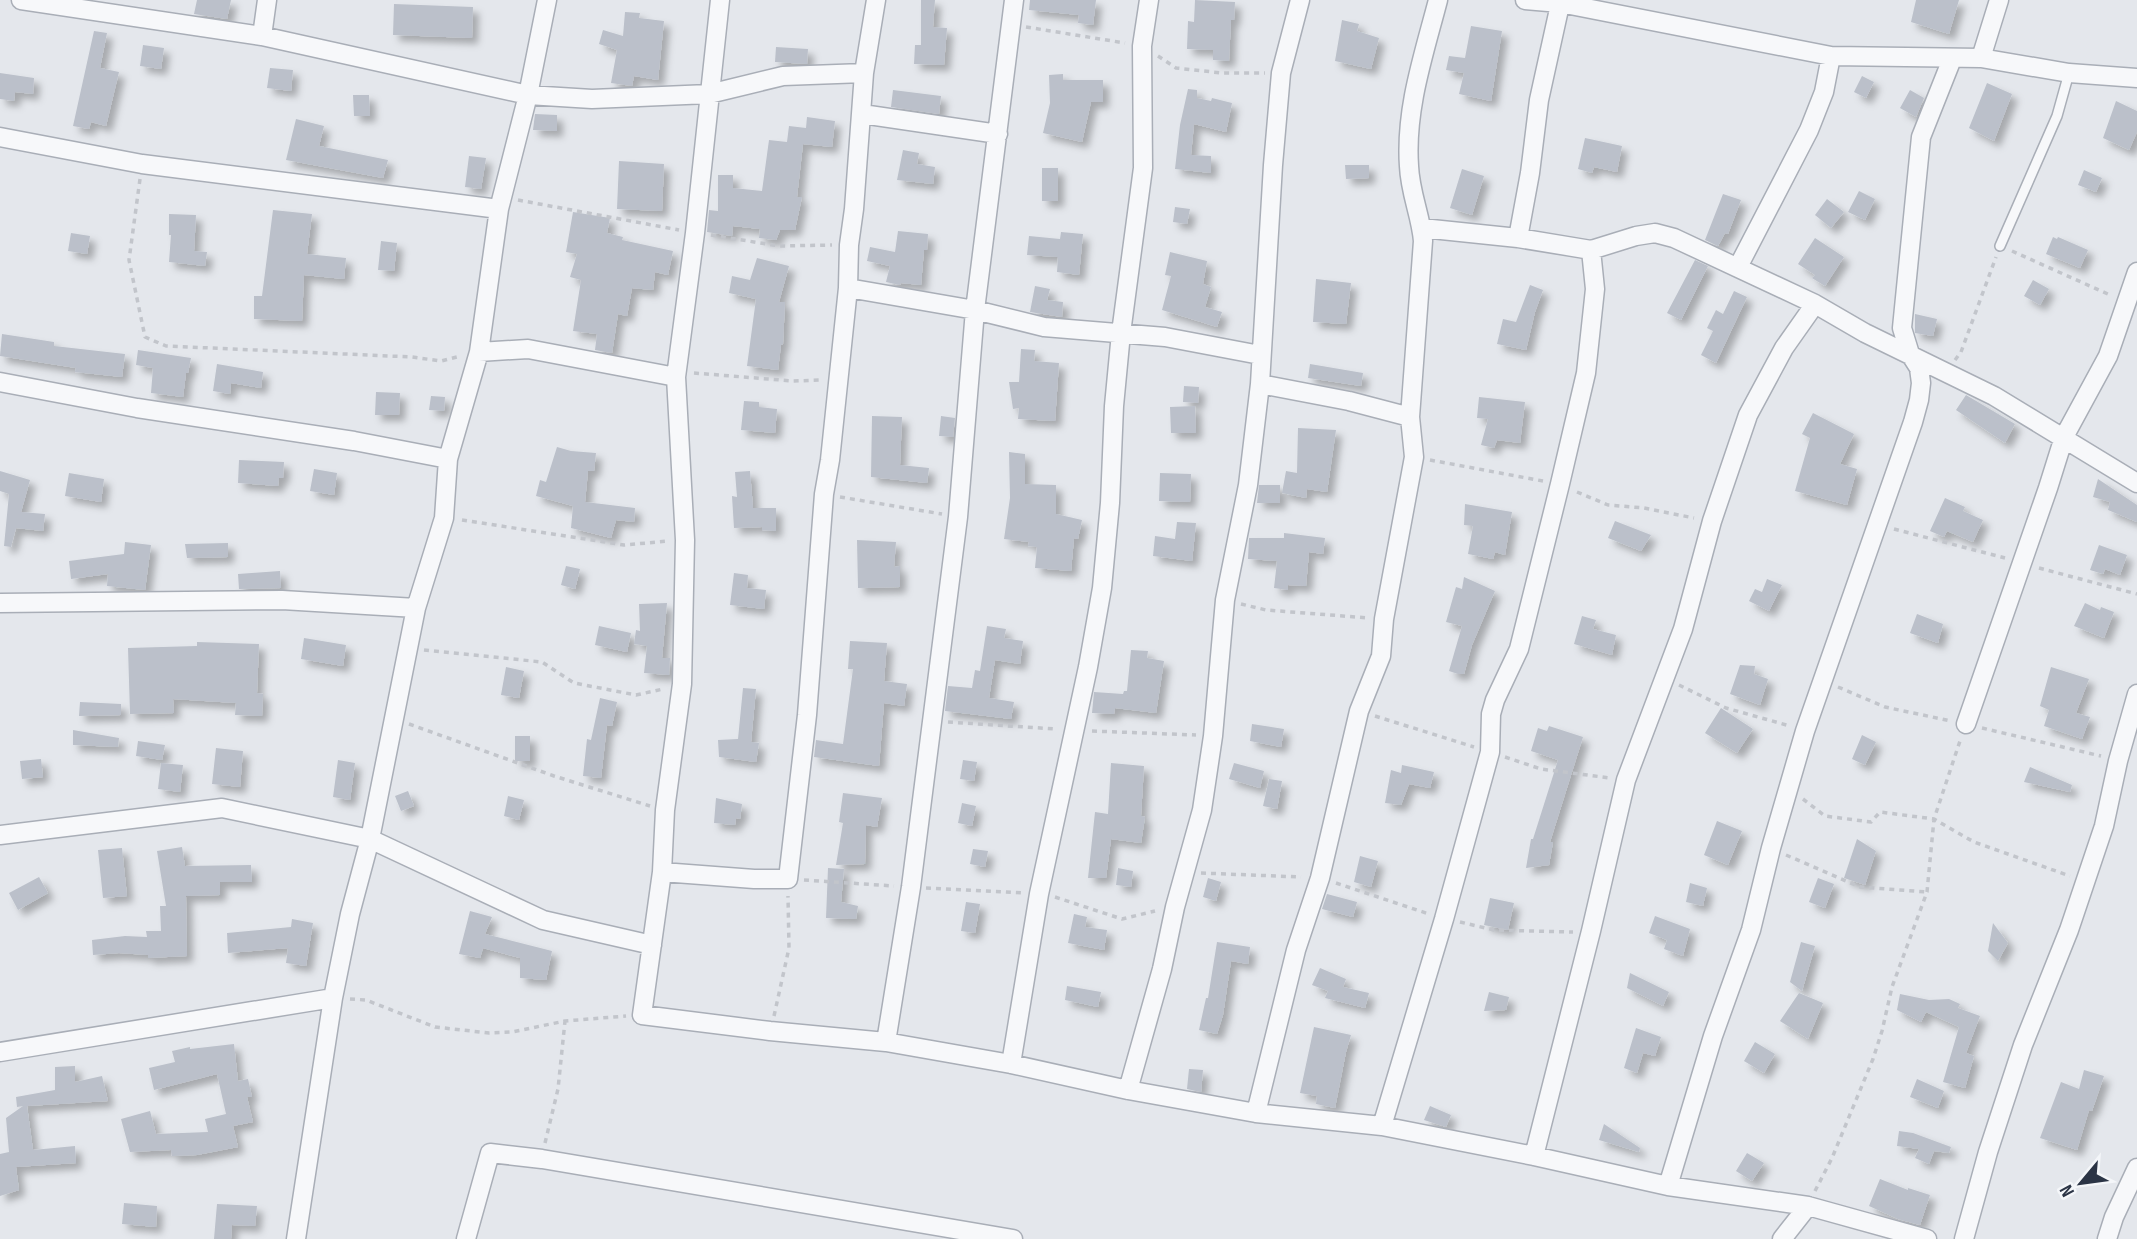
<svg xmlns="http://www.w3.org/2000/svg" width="2137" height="1239" font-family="'Sofia Sans Condensed',sans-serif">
  <defs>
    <filter id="shadow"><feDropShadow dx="6" dy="6" stdDeviation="3.5" flood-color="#0004"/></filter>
  </defs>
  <rect width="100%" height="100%" fill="#e4e7ec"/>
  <path fill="#bbc0ca" filter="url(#shadow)" d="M197,0H231L227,19L194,14Z
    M921,0H935L933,27L947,28L944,65L914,64L915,45H921Z
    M1030,0H1096L1093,25L1078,23L1079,15L1029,10Z
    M1195,0L1235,2L1234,20H1231L1229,61L1213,60V50L1187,49L1188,21L1194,22Z
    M1916,0H1959L1949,34L1911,22Z
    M394,4L473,7L472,38L393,35Z
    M625,12L640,13L639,18L664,21L658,80L634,76L632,86L611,83L617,50L599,44L603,30L623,36Z
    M1342,20L1359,24L1357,31L1379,38L1371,69L1335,61Z
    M1471,26L1502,31L1491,101L1459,94L1464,73L1446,70L1449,56L1465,58Z
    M94,31L107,33L100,68L119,72L106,126L91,122L89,129L73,126Z
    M143,45L164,48L161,69L140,66Z
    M776,47L808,49L807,64L775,62Z
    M270,68L293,70L291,91L267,88Z
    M0,73L34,78L33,94L15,92L14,101L0,99Z
    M1063,74V80H1103V102H1091L1082,142L1043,133L1050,103L1049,75Z
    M1862,76L1874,82L1866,98L1854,92Z
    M1987,83L2012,94L1994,141L1969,128Z
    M1188,89L1197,90V98L1211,101L1212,98L1232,103L1226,132L1194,124L1191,155L1211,156V173L1175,169L1180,125Z
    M893,90L941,96L939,114L891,107Z
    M1910,90L1924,98L1916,117L1900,108Z
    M353,95H369L370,116H354Z
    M2116,101L2137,111V132L2129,150L2103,138Z
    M535,114L557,115V131L533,130Z
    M807,117L835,121L832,147L803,144L797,197H802L795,230H780L776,240L759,238L760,229L733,226L732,236L707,232L709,210L718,211V175H733V188L762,191L769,140L787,142L789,126L806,128Z
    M296,119L324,126L319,146L388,160L383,178L286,160Z
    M1585,138L1622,146L1617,172L1594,167L1592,173L1578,169Z
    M903,150L919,153L917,164L935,167L933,184L897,180Z
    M469,156L486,158L481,189L465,187Z
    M619,161L664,164L662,211L617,209Z
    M1345,165H1369V178L1346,179Z
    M1042,168H1058V201H1042Z
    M1462,169L1484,176L1472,215L1450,208Z
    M2084,170L2102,178L2096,192L2078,185Z
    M1859,191L1875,199L1865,220L1848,212Z
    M1723,194L1741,200L1728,234L1725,233L1718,246L1705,240Z
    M1827,199L1844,212L1831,228L1815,215Z
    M1175,207L1190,209L1187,224L1173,222Z
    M273,210L312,214L307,254L346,258L344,279L304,275L302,321L254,319V296H262Z
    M573,212L610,218L607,233L623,237L622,240L673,251L668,275L655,272L653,290L632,288L627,316L618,314L612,353L595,350L597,334L573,331L581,280L570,277L577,254L566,252Z
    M169,214L196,215L194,251L207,252L205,266L169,262L171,235H169Z
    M898,231L928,234L927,250H924L921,285L901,283L900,285L886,282L890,266L867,261L870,247L895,252Z
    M1061,232L1083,234L1079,275L1057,272L1058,257L1027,255L1029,236L1060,239Z
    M71,233L90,236L87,254L68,251Z
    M2053,237L2057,239L2058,237L2088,250L2080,268L2046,254Z
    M1815,238L1844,257L1825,286L1812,278L1815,275L1798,264Z
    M381,241L397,243L394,271L378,270Z
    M1170,252L1207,261L1203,284L1211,287L1205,307L1222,312L1217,327L1162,310L1171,276L1165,275Z
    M757,258L789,266L779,302H785L783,344L781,345L778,370L747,366L756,299L729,293L732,276L750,280Z
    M1695,260L1708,266L1681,320L1667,313Z
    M1316,279L1351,283L1346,324L1313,322Z
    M2033,280L2049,289L2040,305L2024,296Z
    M1530,285L1543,290L1535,312L1526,350L1497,344L1503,319L1516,322Z
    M1035,286L1050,289L1047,300L1063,302L1062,317L1030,312Z
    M1734,291L1747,297L1716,363L1701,355L1713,331L1707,328L1716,310L1723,314Z
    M1915,314L1937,319L1933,336L1915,333Z
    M2,334L54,342V346L125,354L122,377L75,372L76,368L0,356Z
    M1021,349L1035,350L1034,361L1059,363L1055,421L1018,419L1019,408L1013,409L1009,382H1019Z
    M138,350L191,358L188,373H186L183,397L151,393L153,368L136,365Z
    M217,364L263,372L261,388L231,383L230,394L213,391Z
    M1310,364L1363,373L1361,386L1308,378Z
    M1184,386L1199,387L1198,403L1183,402Z
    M376,392L400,393L399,415H375Z
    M1966,395L2015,424L2005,443L1956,410Z
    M431,396L445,397L444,411L429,410Z
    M1479,397L1525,402L1520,443L1497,440L1494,448L1481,445L1488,419L1477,418Z
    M744,401L759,402V407L777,409L775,433L741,430Z
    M1195,406L1196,433H1171L1170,407Z
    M1813,413L1854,434L1840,464L1857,469L1847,505L1795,491L1810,438L1802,434Z
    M872,416L902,417L900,465L929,468L927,483L871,477Z
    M941,416L955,418L953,437L939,436Z
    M1298,428L1336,430L1327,492L1307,489L1306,498L1282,493L1286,471L1297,473Z
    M557,447L571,451L596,453L594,471H588L585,502L635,508L634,522L616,520L611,538L571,528L573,506L536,496L540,480L546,482Z
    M1009,452L1025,454V484L1056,485V514L1082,520L1078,539L1074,538L1071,571L1035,568L1037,547L1028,546L1029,542L1004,539L1010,498Z
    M239,460L284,462L283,478H279L278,486L238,483Z
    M314,469L337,473L334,495L310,491Z
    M0,471L30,480L21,512L45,514L43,531L16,528L11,547L4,546L9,494L0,491Z
    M750,471L753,508H776V531L762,530V527L734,528L732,496L737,497L735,472Z
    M69,473L104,479L101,502L65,496Z
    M1160,473L1191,474L1190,502L1159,501Z
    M2098,479L2137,505V522L2108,510L2110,502L2093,497Z
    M1259,485H1280V503H1257Z
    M1945,498L1965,507L1963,511L1983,520L1973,542L1947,531L1944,537L1930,531Z
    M1465,504L1512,512L1505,555L1495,552L1493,559L1468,554L1473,526L1464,525Z
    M1615,521L1651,535L1641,551L1608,538Z
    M1177,522L1196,523L1192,561L1153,556L1155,536L1175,539Z
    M1284,533L1325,538L1323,554L1309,552L1306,586L1288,585V590L1274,588L1277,561L1248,559L1249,538H1284Z
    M857,540L896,542L894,567L900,566V587L858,588Z
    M125,542L151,545L145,590L107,586L108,574L71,579L69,561L124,554Z
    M228,543V557L187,558L185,544Z
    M2099,545L2127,555L2120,575L2105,569L2103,574L2090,570Z
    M566,566L580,569L575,589L561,585Z
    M280,571L281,588L239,589L238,574Z
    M734,573L748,575L747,588L766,590L764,609L730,605Z
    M1464,577L1495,591L1472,645L1464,674H1458L1449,671L1462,626L1446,622L1456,587L1462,589Z
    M1767,579L1782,585L1769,611L1749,601L1755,589L1762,592Z
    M667,603L662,658H670L669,675L644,673L647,646L634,644L636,630L640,631L639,604Z
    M2085,603L2100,610L2101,607L2114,612L2104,638L2074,626Z
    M1917,614L1943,624L1938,643L1910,633Z
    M1582,616L1596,620L1593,629L1616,635L1612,655L1574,644Z
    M599,626L631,633L627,652L595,645Z
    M987,626L1006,629L1004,638L1023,641L1020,664L995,660L989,698L1014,702L1011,719L945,711L948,686L972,688L975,670L980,671Z
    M304,638L346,645L343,666L301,659Z
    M850,641L887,643L884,681L907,684L904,706L884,703L879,766L814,757L816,740L843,744L853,669H848Z
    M197,642L259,644L257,693L263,694L262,716L235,715L236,703L173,699L174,713L130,714L128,648L197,646Z
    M1131,650L1148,651L1147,658L1164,661L1156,713L1115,708L1114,714L1092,713L1094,692L1123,694L1124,691H1127Z
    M1740,665L1755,666L1754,674L1768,679L1760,705L1730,694Z
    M506,667L524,671L519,698L501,695Z
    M2051,667L2089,679L2076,713L2090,717L2082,739L2044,726L2049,710L2040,706Z
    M743,688L756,689L751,742L759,743L756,762L719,757L718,740L738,739Z
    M600,698L617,702L612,726L607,725L601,778L583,776L587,739L591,740Z
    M80,702L121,704V715L79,716Z
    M1721,708L1753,729L1737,753L1705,733Z
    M1252,724L1284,729L1281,747L1250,741Z
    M1549,726L1583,737L1550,842H1553L1549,865L1526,868L1531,839H1533L1558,760L1531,751L1538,728L1547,731Z
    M73,730L119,738L118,747L73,745Z
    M1862,735L1876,742L1865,765L1852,759Z
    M515,736H530V761H515Z
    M138,741L165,745L162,760L136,756Z
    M216,748L243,751L240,787L212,784Z
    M41,759L43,777L22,779L20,761Z
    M338,760L355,763L350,800L333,797Z
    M963,760L977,762L974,781L960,779Z
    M161,763L183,765L180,792L158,789Z
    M1111,763L1144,766L1141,816L1145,817L1141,843L1111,839L1106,878H1088L1095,812L1108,814Z
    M1234,763L1264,771L1260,788L1229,779Z
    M1402,765L1434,772L1430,788L1409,784L1401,805L1385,803L1391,770L1401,773Z
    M2030,767L2072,785L2070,792L2024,782Z
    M1269,779L1282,781L1277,809L1263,806Z
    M408,791L414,806L401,811L395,796Z
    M843,793L882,798L877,827L866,825L865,864L836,865L843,823L839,822Z
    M508,796L524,800L519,820L504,816Z
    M716,798L742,804L740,819L736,818L735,825L714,823Z
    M962,803L976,806L972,826L958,823Z
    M1717,821L1742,831L1728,865L1704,855Z
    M1857,839L1876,851L1865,885L1844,878Z
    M182,847L185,866L251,865L252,882H220V895L186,896L187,956L148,958V955L119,953L93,955L92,940L125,936L147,937L146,931H161L160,906H166L157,851Z
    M122,848L127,896L103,898L98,850Z
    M973,849L988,851L985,867L970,864Z
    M1360,856L1378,861L1371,887L1354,882Z
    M828,868L844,869L841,902L858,906L856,919L826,918Z
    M1118,868L1133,871L1131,887L1116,885Z
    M39,877L48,893L18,910L9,893Z
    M1208,878L1221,882L1216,901L1203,897Z
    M1818,878L1834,884L1825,908L1809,902Z
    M1690,883L1707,888L1703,906L1686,902Z
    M1327,894L1357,902L1353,917L1322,909Z
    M1490,898L1514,903L1508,930L1484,925Z
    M966,902L980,904L975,933L961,931Z
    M470,911L492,917L485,934L552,951L546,980L520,978V958L483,948L480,958L459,954Z
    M1074,914L1087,917L1085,927L1107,930L1104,950L1068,943Z
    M1655,916L1690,929L1683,956L1664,949L1667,940L1649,933Z
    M292,919L313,923L306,966L286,963L288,948L228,953L227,933L291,927Z
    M1993,923L2008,943L1998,961L1988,951Z
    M1217,942L1250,947L1248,964L1231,961L1223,1015L1217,1034L1199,1030L1206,998H1208Z
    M1801,942L1815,946L1802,991L1790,982Z
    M1320,968L1346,979L1343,987L1369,993L1365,1008L1325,998L1328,991L1312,985Z
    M1630,973L1669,992L1663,1006L1627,988Z
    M1067,986L1101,992L1098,1007L1065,1000Z
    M1489,992L1509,997L1506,1010L1484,1011Z
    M1799,993L1823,1003L1808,1039L1780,1021Z
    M1900,994L1929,1000L1949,999L1960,1004L1958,1008L1980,1016L1966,1053L1974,1056L1965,1088L1943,1082L1959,1027L1926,1012L1921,1022L1897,1010Z
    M1314,1027L1351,1035L1346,1052L1335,1108L1316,1104L1317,1096L1300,1093Z
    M1636,1028L1661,1037L1655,1056L1643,1053L1637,1073L1624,1068Z
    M1755,1042L1775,1054L1764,1073L1744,1061Z
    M234,1044L238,1081L248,1079L252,1097H247L253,1122L233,1126L238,1147L197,1155L172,1156L171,1150L130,1152L121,1119L150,1111L156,1134L208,1132L205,1119L226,1114L217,1074L154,1090L149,1068L175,1062L172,1051L190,1047V1049Z
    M75,1066V1082L102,1076L108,1101L27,1106L33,1150L75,1146L76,1163L16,1167L19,1190L0,1196V1154L9,1152L6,1118L23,1106L17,1107L16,1097L55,1090V1067Z
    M1189,1069L1203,1070L1201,1092L1187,1089Z
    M2084,1070L2104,1076L2092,1111L2089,1110L2077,1150L2040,1138L2061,1082L2079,1089Z
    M1917,1079L1944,1091L1938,1108L1910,1097Z
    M1430,1106L1451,1115L1446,1127L1424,1120Z
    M1604,1124L1640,1148L1639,1152L1599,1140Z
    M1899,1131L1913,1133L1951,1147L1949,1153L1934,1151L1929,1164L1915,1158L1919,1149L1897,1146Z
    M1747,1153L1764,1163L1752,1181L1736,1171Z
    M1880,1179L1908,1190V1188L1930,1195L1920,1225L1898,1219L1869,1206Z
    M124,1203L157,1206L156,1227L122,1224Z
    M217,1204L257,1206L255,1226L232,1225L231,1239H214Z"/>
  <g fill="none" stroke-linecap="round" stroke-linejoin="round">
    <g stroke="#a9aeb7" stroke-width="12">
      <path id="service" d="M2000,246L2057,116L2069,73"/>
    </g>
    <g stroke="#a9aeb7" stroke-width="21">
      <path id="minor" d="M21,0L262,36L528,95L592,99L709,94L783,76L864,73
        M720,0L695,233L676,377L685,540L682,684L665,810L662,872L642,1015L770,1031L886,1042L1011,1064L1128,1090L1256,1113L1382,1126L1534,1156L1668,1186L1808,1206L1927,1239
        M1525,0L1560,3L1831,56L1981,58L2069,73L2137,78
        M262,36L267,0
        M1981,58L1999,0
        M862,114L998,134
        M0,137L142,164L499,209
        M1422,228L1518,238L1591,250L1636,236L1655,233L1674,238L1815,304L1865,333L1994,396L2137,483
        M1518,238L1530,173L1539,100L1561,0
        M1738,267L1809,130L1824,92L1831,56
        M848,288L975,310L1044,327L1165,337L1260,355
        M479,352L528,349L676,377
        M0,382L137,408L354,441L448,459
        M1260,384L1349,401L1410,417
        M0,603L282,600L416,608
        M1966,724L2048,488L2064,437L2108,356L2137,272
        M0,835L222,808L370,839L543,920L652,945
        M662,872L754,879H788L807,715L824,494L830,460L848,288L849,245L854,209L864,73L876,0
        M886,1042L911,887L958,517L975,310L1014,0
        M0,1052L333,998
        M1011,1064L1039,894L1088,667L1102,588L1110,503L1114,406L1121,333L1143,168L1142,46L1149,0
        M1128,1090L1162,969L1175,907L1202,810L1213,736L1225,600L1248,485L1260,384L1273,165L1281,73L1300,0
        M1256,1113L1296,950L1320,878L1359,711L1381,656L1384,619L1414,457L1410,417L1423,241C1421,216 1410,193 1409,166C1405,109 1424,54 1438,0
        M1382,1126L1444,919L1490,752L1491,714L1495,700L1519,649L1560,484L1586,373L1595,289L1591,250
        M1534,1156L1591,931L1626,780L1683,629L1712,521L1748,415L1784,348L1815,304
        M1668,1186L1713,1036L1751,930L1771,848L1805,731L1913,422L1919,400L1921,383L1919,368L1910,354L1902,328L1921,137L1952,59
        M296,1239L333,998L350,914L370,839L416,608L444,518L448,459L479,352L499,209L528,95L547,0
        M466,1239L490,1153L542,1159L1013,1239
        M1782,1239L1808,1206
        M1964,1239L1988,1152L2023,1045L2069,930L2104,826L2118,761L2137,694
        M2107,1239L2114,1217L2137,1168"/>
    </g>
    <path stroke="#c2c5cb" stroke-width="3.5" stroke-dasharray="5 5" stroke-linecap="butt" d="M1026,27L1125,43
      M1158,56L1176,68L1222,73H1265
      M140,179L129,260L145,337L166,346L412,357L441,361L461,356
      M518,200L679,230
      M711,235L779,246L832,245
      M2012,251L2110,295
      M1955,360L1961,352L1996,257
      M694,373L793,381L822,380
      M1430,460L1543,481
      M1577,492L1608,505L1644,508L1694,518
      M840,497L942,514
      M462,520L624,545L669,541
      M1894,529L2005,558
      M2039,568L2137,594
      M1241,604L1266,610L1369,618
      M424,650L542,662L574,683L636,695L663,689
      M1679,685L1726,708L1790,726
      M1838,687L1885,707L1951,721
      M1375,716L1474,747
      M948,722L1056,729
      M409,724L554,776L650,806
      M1982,728L2101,756
      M1092,731L1196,735
      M1505,757L1541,769L1610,778
      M1803,799L1825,816L1871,822L1880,812L1934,819L1974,842L2070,876
      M1786,855L1860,887L1927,892
      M1201,873L1301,877
      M804,880L894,886
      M1336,883L1429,914
      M926,888L1024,893
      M1055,897L1122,919L1155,911
      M1460,922L1494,930L1573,932
      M350,999L366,1000L435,1027L489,1033L512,1032L565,1021L626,1016
      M774,1016L789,948L788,896
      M545,1143L558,1089L565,1021
      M1815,1191L1832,1158L1873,1059L1882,1031L1892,987L1927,892L1934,819L1961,738"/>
    <use href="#service" stroke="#f7f8fa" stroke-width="9"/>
    <use href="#minor" stroke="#f7f8fa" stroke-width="18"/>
  </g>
  <g transform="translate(2081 1183) rotate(241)" stroke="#f4f6f9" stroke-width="5" paint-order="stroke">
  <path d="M0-5L12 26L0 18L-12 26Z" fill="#2b3445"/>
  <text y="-10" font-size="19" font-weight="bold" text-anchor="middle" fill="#2b3445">N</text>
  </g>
</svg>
